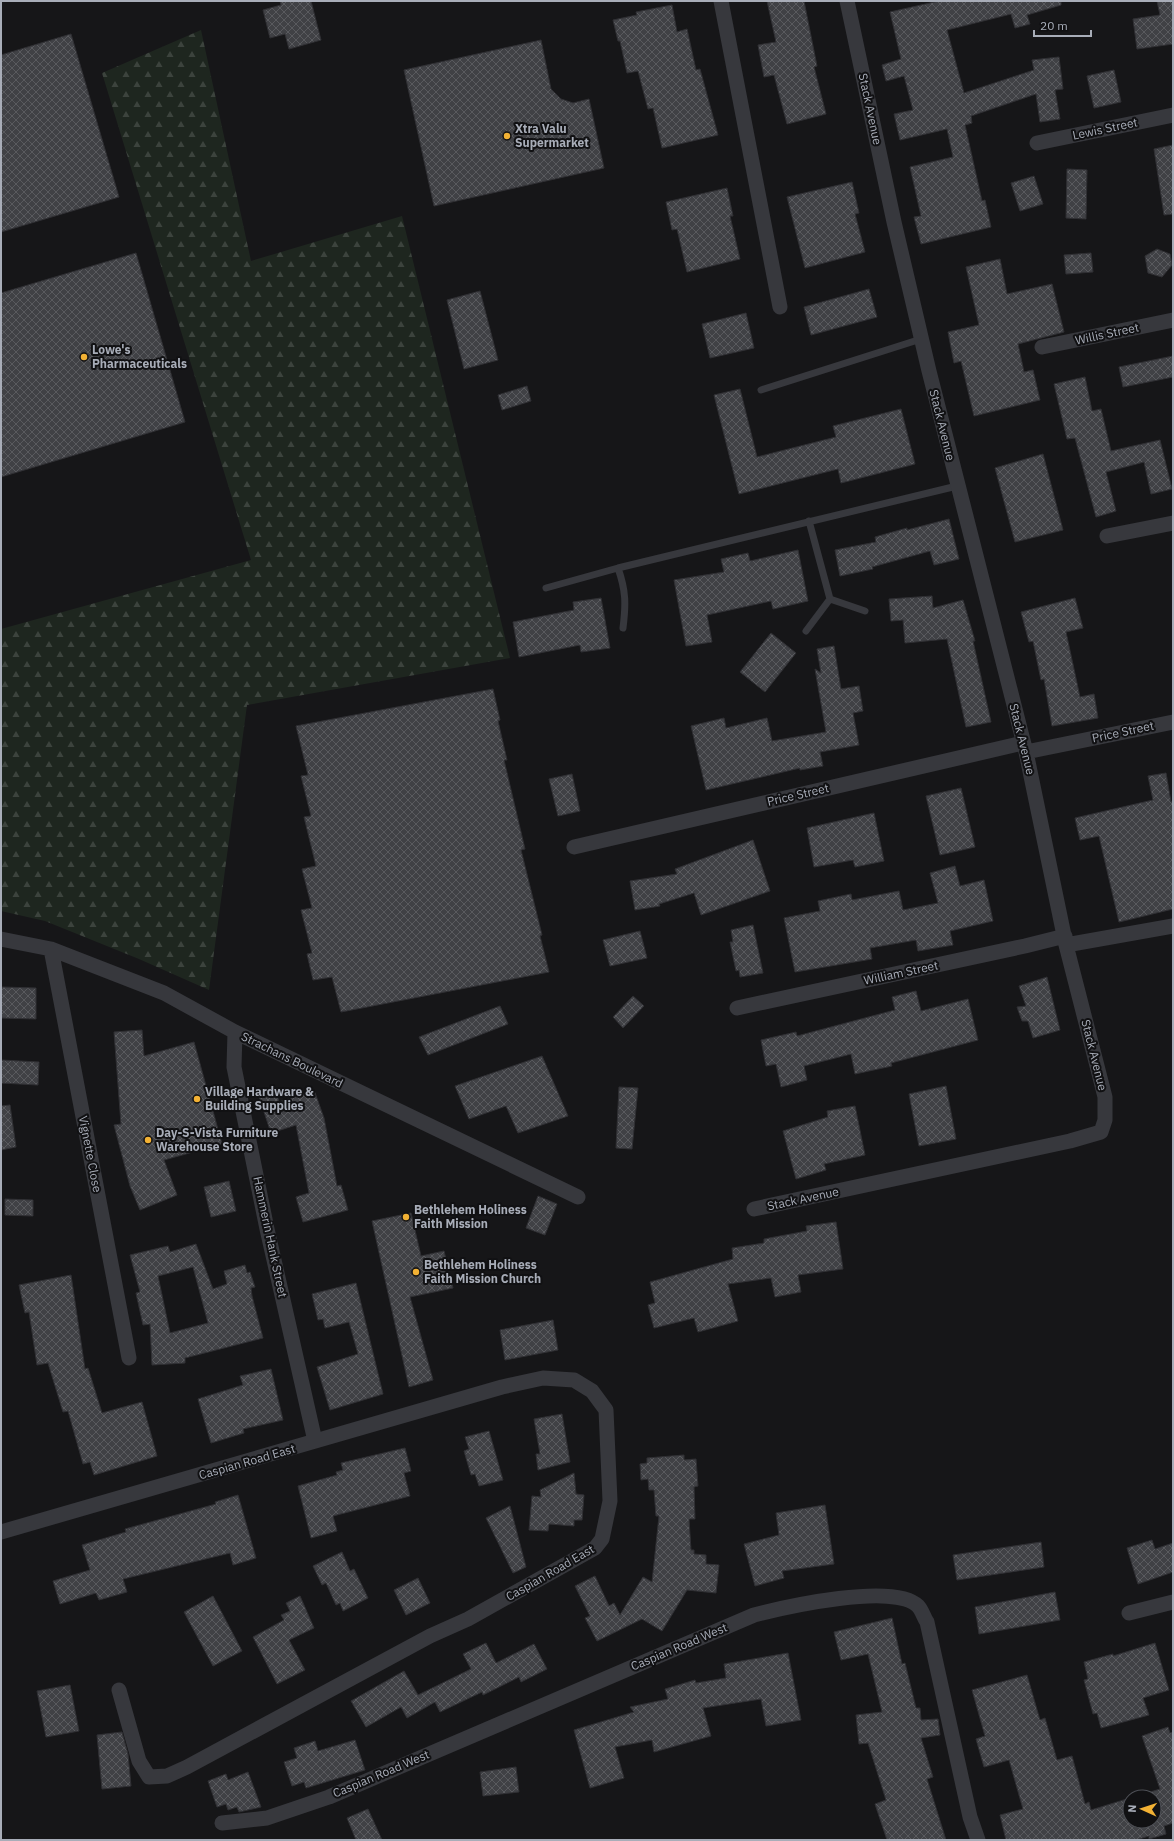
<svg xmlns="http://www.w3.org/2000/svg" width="1174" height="1841" font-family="'IBM Plex Sans',sans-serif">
  <defs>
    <pattern id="forest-firs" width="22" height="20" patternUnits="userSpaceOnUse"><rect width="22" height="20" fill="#1e261f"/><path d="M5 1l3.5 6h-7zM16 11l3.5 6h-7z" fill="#3c433d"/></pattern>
    <pattern id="building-cross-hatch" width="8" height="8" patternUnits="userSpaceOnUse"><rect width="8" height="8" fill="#404145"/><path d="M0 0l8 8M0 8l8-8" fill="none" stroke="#595a5e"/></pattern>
  </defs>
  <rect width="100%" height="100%" fill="#161618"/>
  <path fill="url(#forest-firs)" d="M201,30L251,261L402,216L510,658L247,705L209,990L139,959L45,921L1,911V629L251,560L102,73Z"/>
  <path fill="url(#building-cross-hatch)" stroke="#303034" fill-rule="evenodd" d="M280,1H311L321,40L289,49L285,34L270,38L263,10L281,5Z
    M767,1H804L817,66L814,67L826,114L787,124L774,75L764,77L758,45L776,42Z
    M939,1H1061V5L1027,15L1030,24L1015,28L1011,14L947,30L964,93L1034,70L1032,60L1059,57L1063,89L1055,90L1060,119L1040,122L1036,94L971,116L972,123L965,125L982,201L985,200L991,227L921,244L914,217L921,216L910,167L953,157L947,129L900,140L894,114L913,110L904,76L886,81L882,65L901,59L890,12Z
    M1157,1H1173V44L1137,49L1133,19L1160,15Z
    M672,5L677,32L687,29L696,70L700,69L718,135L662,148L653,108L648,109L638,71L627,73L620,41H618L613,20L637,15L636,12Z
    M71,34L119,197L1,232V55Z
    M541,40L551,89L561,99L573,103L589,99L604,168L434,206L404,70Z
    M1114,70L1121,102L1094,108L1087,76Z
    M1173,145V214L1164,215L1154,149Z
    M1067,169L1087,170L1086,219L1066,218Z
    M1034,176L1043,204L1020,211L1011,183Z
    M852,182L859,213L855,214L865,252L805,268L787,197Z
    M727,188L733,216H730L740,259L687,272L677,229L672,230L666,202Z
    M1157,249L1170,254L1172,265L1162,277L1148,273L1145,256Z
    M136,253L185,422L1,477V293Z
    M1091,253L1093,272L1066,274L1064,255Z
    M1000,259L1007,294L1052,284L1064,332L1018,344L1024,372L1033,370L1040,400L974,416L961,361L954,363L948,332L979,325L966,267Z
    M869,289L877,317L811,335L804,307Z
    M480,291L498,360L464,369L447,300Z
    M746,313L754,348L710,358L702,324Z
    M1173,356V377L1123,387L1119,367Z
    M1085,377L1092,411L1101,409L1111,451L1160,440L1172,489L1151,494L1144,462L1106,472L1116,511L1096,517L1075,438L1067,439L1054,384Z
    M527,386L531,401L502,410L498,395Z
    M740,389L757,457L836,437L833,426L901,409L915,464L841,483L838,469L739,494L714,395Z
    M1043,454L1063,530L1015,542L995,468Z
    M949,519L959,559L934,565L930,551L872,567L873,569L840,576L835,550L876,542L875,537L907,528V530Z
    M798,550L808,601L773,609L771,601L707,615L712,642L686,646L674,580L724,572L721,559L748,553L750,561Z
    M932,596L933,608L963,600L975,641H973L991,722L966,727L947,639L905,643L903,620L891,621L889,599Z
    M601,598L610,648L581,652L580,645L519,657L513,622L574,610L573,602Z
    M1075,598L1083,628L1066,632L1080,697L1094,694L1098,718L1052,726L1044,679L1041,680L1033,641L1029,642L1021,612Z
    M771,633L796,653L765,692L740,672Z
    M834,646L841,689L859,686L863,711L853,713L859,745L820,752L823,766L800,770V768L706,790L691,726L724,718L726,728L767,718L772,741L826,732L815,669L821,673L817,649Z
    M493,689L500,720L498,721L507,760H504L525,849L521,850L542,935L540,936L549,972L341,1012L332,977L313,980L307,954L312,953L301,910L312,908L302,869L316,866L304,817L311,816L301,776L308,775L296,726Z
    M1166,773L1171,802L1173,801V909L1119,922L1099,836L1080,840L1075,818L1153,800L1148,776Z
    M572,774L580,811L558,816L549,779Z
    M961,788L975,847L940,855L926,796Z
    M874,813L884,861L855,867L853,860L814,867L807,828Z
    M753,840L770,891L701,915L694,893L659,904L660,906L635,910L630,881L677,874L675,869Z
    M955,866L960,886L984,880L993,921L950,931L953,945L918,951L916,940L870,948L872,959L795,972L784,918L820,911L818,901L851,894L852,900L899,891L903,910L938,903L930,873Z
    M753,925L763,973L740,977L739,970L736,971L730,942H733L731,930Z
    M640,931L647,958L610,966L603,940Z
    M1047,977L1060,1030L1033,1038L1028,1021H1022L1017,1007L1026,1006L1019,986Z
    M1,987L36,988V1019L1,1018Z
    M916,991L921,1011L968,999L978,1040L891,1063L892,1066L855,1074L851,1054L804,1066L807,1080L781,1087L776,1064L766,1066L761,1040L796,1032L797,1036L895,1010L892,997Z
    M633,996L644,1006L623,1028L613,1017Z
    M500,1006L508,1024L428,1055L419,1037Z
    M142,1030L144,1056L194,1042L222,1144L164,1160L177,1195L140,1210L130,1186L114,1125L121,1124L114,1032Z
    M542,1056L568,1116L518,1133L506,1106L469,1119L455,1086Z
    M1,1060L39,1062L38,1085L1,1083Z
    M946,1086L956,1139L919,1146L909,1094Z
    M619,1087L638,1088L632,1149L616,1148Z
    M314,1090L324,1118L337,1186L341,1185L348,1210L303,1222L296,1197L309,1193L296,1125L271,1133L259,1097L276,1092L279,1102Z
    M10,1105L16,1147L1,1150V1106Z
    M855,1106L865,1155L824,1164L826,1170L796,1179L783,1131L828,1117L827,1111Z
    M229,1181L236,1211L211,1217L204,1187Z
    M538,1196L557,1204L545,1235L526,1228Z
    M5,1199L33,1200V1216L5,1215Z
    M411,1213L421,1256L444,1251L453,1288L410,1297L433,1380L409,1387L372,1221Z
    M836,1222L843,1269L798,1275L801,1292L775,1297L771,1278L728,1284L738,1321L698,1332L694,1318L654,1328L648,1305L655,1303L650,1282L733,1259L732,1248L764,1243V1239L807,1231L806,1226Z
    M196,1244L213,1289L227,1284L224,1271L245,1265L247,1273L250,1272L255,1287L251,1288L252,1296L263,1338L185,1358V1363L152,1365L150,1324L143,1325L136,1293L140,1292L130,1255L168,1246L170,1252ZM193,1267L208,1323L170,1333L158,1276Z
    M71,1275L85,1369L88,1368L102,1413L142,1402L157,1456L94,1475L90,1462L83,1464L68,1411L63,1412L48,1363L37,1365L29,1312L25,1313L19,1285Z
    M356,1283L383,1394L330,1410L317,1367L358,1354L349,1322L325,1328L323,1319L318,1320L312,1294Z
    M553,1320L558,1350L505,1360L500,1330Z
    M271,1369L283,1420L243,1429L244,1433L211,1443L198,1399L243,1385L240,1376Z
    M562,1414L570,1462L538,1470L536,1454H540L534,1419Z
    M489,1431L503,1480L479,1486L475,1474L471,1475L464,1451L469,1449L465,1437Z
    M405,1448L411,1471L404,1473L410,1496L333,1516L337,1531L311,1538L298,1486L337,1475L336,1472L343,1470L341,1463Z
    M684,1455V1460L696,1459L698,1486L694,1487L695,1519H689L691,1550H694V1554L706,1555V1564L719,1565L716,1593L687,1590L662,1631L642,1619L597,1641L585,1618L590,1616L575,1586L595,1576L609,1606L614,1603L620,1615L643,1577L652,1582L659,1516H656L654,1490H649L648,1479L641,1480L640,1464L647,1463V1458Z
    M574,1473L576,1494L584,1495L582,1520H574V1526L549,1524L548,1531L529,1530L532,1496L541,1497L540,1490Z
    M238,1495L256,1558L233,1565L230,1553L123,1579L127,1592L99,1600L96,1593L60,1604L53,1581L90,1570L82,1545L126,1532L125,1529L216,1504L215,1502Z
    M825,1505L834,1564L782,1571L784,1578L755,1586L744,1544L779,1535L776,1513Z
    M510,1506L526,1567L513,1573L486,1518Z
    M1152,1540L1155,1549L1173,1543V1572L1138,1584L1127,1548Z
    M1041,1542L1044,1567L957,1580L953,1555Z
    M342,1552L350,1571L354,1569L368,1598L343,1611L340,1603L336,1605L326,1583L322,1585L313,1566Z
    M418,1578L430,1603L406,1615L394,1590Z
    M1055,1592L1060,1620L979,1634L975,1607Z
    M213,1596L242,1651L213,1666L184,1612Z
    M300,1596L314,1628L289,1640L305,1670L277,1684L253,1637L284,1620L281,1615L290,1611L286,1603Z
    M892,1618L902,1664L905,1663L916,1708H920L921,1720L938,1719L940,1735L921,1738L933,1777L927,1779L946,1840H887L875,1804L886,1800L868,1743L859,1744L856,1715L882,1712L868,1654L841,1660L834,1632Z
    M486,1643L496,1663L534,1644L547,1669L521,1682L519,1677L483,1695L482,1692L440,1712L435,1702L407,1718L401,1707L366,1727L351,1701L404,1671L418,1695L471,1669L463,1654Z
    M1155,1643L1169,1690L1143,1698L1149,1715L1101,1728L1097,1713L1093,1714L1084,1680L1088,1679L1084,1662L1113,1654V1656Z
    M788,1653L801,1720L766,1726L761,1699L703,1708L711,1736L654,1752L652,1740L615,1747L624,1778L590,1788L574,1730L634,1712L630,1707L668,1699L665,1689L695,1680L696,1683L726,1678L724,1664Z
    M1027,1675L1040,1720L1045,1718L1057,1760L1072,1756L1085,1804L1089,1802L1091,1810L1130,1798V1821H1154V1797H1134L1160,1789L1142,1736L1168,1727L1170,1733L1173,1732V1823L1164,1826L1166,1834L1149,1839V1836L1136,1840H1006L1000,1815L1023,1809L1009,1760L984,1767L976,1739L985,1736L972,1690Z
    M70,1685L79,1731L46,1737L37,1691Z
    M122,1732L128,1754L131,1786L102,1789L97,1735Z
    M355,1740L365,1770L306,1788L304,1782L292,1786L284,1762L297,1758L294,1748L315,1741L318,1751Z
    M516,1767L519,1792L483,1796L480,1772Z
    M248,1772L261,1807L239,1812L237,1807L228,1810L226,1804L217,1807L208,1781L226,1774L228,1780Z
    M368,1809L382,1840H356L347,1818Z"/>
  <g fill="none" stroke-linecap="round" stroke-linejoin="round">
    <path stroke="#37383d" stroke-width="7" d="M761,390L921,339
      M618,568C626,591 626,604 623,628
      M546,588L618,568L957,486
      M830,599L865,611
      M806,631L830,599L809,521"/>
    <path stroke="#37383d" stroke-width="15" d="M721,1L780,307
      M1037,143L1173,115
      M1042,347L1173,320
      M1107,536L1173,523
      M1026,752L1173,722
      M574,847L1023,743
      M1,939L51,949L164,993L235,1032L578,1197
      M1066,945L1173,926
      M51,949L129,1358
      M737,1008L1025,946L1065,936
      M235,1032L234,1067L267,1229L315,1441
      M754,1209L1070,1141L1101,1132L1105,1120V1097L1066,945L1026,752L929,371L894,222L847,1
      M1,1532L502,1387L543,1378L574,1380L592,1391L606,1410L610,1501L602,1539L595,1548L468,1619L430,1636L187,1767L167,1776L149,1777L139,1761L119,1690
      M1129,1613L1173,1602
      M222,1823L267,1818L329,1797L754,1615C785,1607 895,1582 918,1606C922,1610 924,1618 927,1622L970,1817L978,1840"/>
  </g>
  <g fill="#f2b134" stroke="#111113" stroke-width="1.5">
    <circle cx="507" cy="136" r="4"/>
    <circle cx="84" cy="357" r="4"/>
    <circle cx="197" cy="1099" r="4"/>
    <circle cx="148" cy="1140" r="4"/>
    <circle cx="406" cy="1217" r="4"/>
    <circle cx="416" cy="1272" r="4"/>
  </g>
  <g text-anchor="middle" stroke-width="4" stroke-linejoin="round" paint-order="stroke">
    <g font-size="12" fill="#a8adb8" stroke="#111113">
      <text transform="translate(870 109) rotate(78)" y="4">Stack Avenue</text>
      <text transform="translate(1105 129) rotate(-12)" y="4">Lewis Street</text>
      <text transform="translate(1107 334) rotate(-12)" y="4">Willis Street</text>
      <text transform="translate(942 425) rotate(76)" y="4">Stack Avenue</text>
      <text transform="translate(1123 732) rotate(-12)" y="4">Price Street</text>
      <text transform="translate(1022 739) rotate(76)" y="4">Stack Avenue</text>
      <text transform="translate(798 795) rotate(-13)" y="4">Price Street</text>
      <text transform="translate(901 973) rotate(-12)" y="4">William Street</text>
      <text transform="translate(1094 1055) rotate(76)" y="4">Stack Avenue</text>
      <text transform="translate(292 1060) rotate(26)" y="4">Strachans Boulevard</text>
      <text transform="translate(90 1154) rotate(79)" y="4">Vignette Close</text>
      <text transform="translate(803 1199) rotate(-12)" y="4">Stack Avenue</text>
      <text transform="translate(270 1237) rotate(78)" y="4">Hammerin Hank Street</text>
      <text transform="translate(247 1462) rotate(-16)" y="4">Caspian Road East</text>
      <text transform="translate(550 1573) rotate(-30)" y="4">Caspian Road East</text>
      <text transform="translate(679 1647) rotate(-23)" y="4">Caspian Road West</text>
      <text transform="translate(381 1774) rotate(-23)" y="4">Caspian Road West</text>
    </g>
    <g font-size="12" font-weight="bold" fill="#a8adb8" stroke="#111113" text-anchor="start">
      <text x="515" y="133">Xtra Valu<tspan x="515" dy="14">Supermarket</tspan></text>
      <text x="92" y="354">Lowe's<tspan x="92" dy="14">Pharmaceuticals</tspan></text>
      <text x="205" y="1096">Village Hardware &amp;<tspan x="205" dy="14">Building Supplies</tspan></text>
      <text x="156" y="1137">Day-S-Vista Furniture<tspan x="156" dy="14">Warehouse Store</tspan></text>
      <text x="414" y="1214">Bethlehem Holiness<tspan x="414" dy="14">Faith Mission</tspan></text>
      <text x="424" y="1269">Bethlehem Holiness<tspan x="424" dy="14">Faith Mission Church</tspan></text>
    </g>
  </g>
  <rect width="1174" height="1841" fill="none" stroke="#a8adb8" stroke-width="4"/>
  <g transform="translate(1142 1809) rotate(273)"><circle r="19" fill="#111113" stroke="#4d4f55"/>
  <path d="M0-3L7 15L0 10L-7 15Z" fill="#f2b134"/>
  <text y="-6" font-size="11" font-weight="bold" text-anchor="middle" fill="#a8adb8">N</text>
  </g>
  <path d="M1034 30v6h57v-6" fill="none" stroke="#a8adb8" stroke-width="2"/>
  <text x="1040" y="30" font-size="12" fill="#a8adb8" stroke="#111113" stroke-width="3" paint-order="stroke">20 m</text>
</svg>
